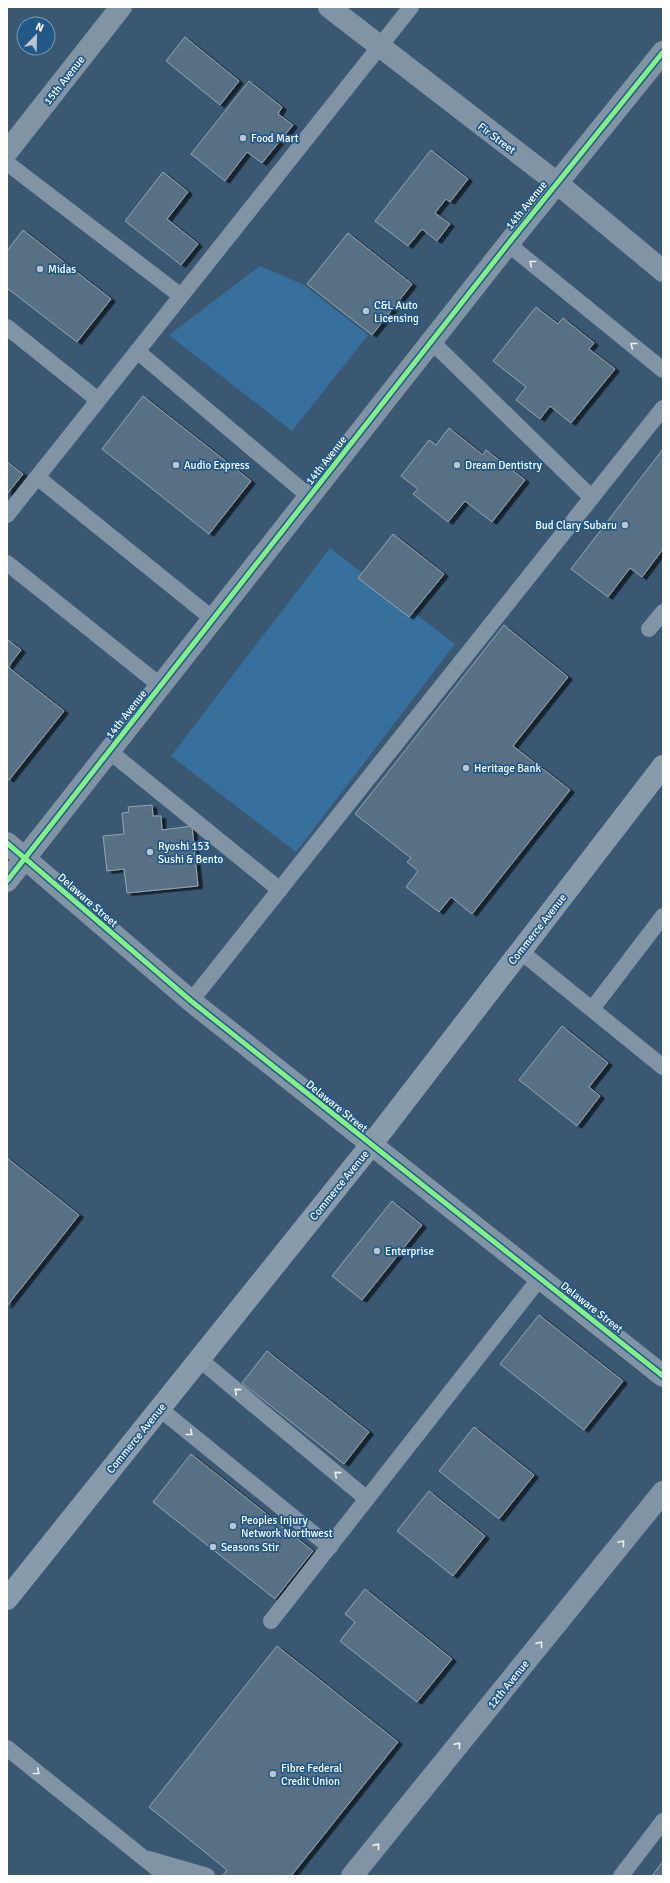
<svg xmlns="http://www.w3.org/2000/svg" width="670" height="1883" font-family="Signika,sans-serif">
  <defs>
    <filter id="shadow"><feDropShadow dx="4.5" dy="2.5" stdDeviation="0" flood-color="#0009"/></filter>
  </defs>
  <rect width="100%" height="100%" fill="#3a5871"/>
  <path fill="#376f9d" d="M260,266L304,285L368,335L292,431L169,335Z
    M330,548L455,644L296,852L171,756Z"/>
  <path fill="#586f83" stroke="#94a6b4" filter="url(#shadow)" d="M185,37L239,81L220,105L166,61Z
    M249,81L282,107L278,114L293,125L262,163L247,152L225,181L191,154Z
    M431,150L468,179L450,202L446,199L435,213L450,224L437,241L422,229L408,246L375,221Z
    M163,172L188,192L167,219L198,244L181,265L125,221Z
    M23,230L111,299L77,342L7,288V251Z
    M348,233L412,284L372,335L307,284Z
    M536,307L558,324L563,318L594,343L589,349L615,369L571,423L550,406L540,419L516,400L526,387L493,361Z
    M143,396L251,481L209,534L102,449Z
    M449,428L483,455L486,450L525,480L492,522L465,501L448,522L413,494L418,489L401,476L429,440L436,445Z
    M663,449V549L642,577L630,568L608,597L571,569Z
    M7,462L23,474L7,494Z
    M393,534L444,574L409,617L358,578Z
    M504,625L568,677L513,746L570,790L472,914L451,897L439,912L406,887L418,871L407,862L411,858L355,814Z
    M8,640L21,650L8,667L64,711L9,780L7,778V642Z
    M152,805L153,816H161L162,830L192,826L198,886L127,893L124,869L107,871L103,836L124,834L122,813L129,812L128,807Z
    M562,1026L608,1063L589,1087L600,1096L577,1126L519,1080Z
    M7,1158L79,1215L7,1306Z
    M392,1201L422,1225L362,1300L332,1276Z
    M539,1315L623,1381L584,1430L500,1364Z
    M267,1351L369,1432L344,1464L242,1383Z
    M474,1427L534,1475L499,1519L439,1471Z
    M191,1454L313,1551L275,1599L153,1502Z
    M429,1491L485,1536L453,1576L397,1531Z
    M365,1589L452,1659L417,1702L340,1641L355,1622L345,1614Z
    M277,1646L398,1742L291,1876H222L227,1870L149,1807Z
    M663,1861V1876H652Z"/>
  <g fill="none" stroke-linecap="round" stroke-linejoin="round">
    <path stroke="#8194a6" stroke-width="16" d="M7,163L181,296
      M508,244L663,370
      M7,327L98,400
      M432,342L592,498
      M137,351L310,497
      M37,477L213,619
      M7,515L411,7
      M7,563L161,686
      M649,629L663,612
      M109,751L280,890
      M520,951L663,1067
      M191,1001L663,408
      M592,1009L663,916
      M199,1359L367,1499
      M160,1409L330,1547
      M271,1621L540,1278
      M7,1748L166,1876
      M149,1859L207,1876
      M621,1876L663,1821"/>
    <path stroke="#8194a6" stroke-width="22" d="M329,7L557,183L663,271"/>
    <path stroke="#8194a6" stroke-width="22" d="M7,843L191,1001L663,1376
      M7,881L508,244L663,52
      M352,1876L663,1492"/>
    <path stroke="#889baa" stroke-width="22" d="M7,1599L371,1145L663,766"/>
    <path stroke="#8094a4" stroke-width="22" d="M7,152L121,7"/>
    <g stroke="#235988" stroke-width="8">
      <path id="cycleway" d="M7,843L191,1001L663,1376
        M7,881L508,244L663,52"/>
    </g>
    <use href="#cycleway" stroke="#82f089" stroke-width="5"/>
  </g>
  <defs><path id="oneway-chevron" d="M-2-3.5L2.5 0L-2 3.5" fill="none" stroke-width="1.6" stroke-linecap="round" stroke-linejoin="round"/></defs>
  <g stroke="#eceff2">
    <use href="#oneway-chevron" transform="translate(532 263) rotate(-141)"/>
    <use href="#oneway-chevron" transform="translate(633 345) rotate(-141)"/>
    <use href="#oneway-chevron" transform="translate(237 1391) rotate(-140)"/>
    <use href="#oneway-chevron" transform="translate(190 1433) rotate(39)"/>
    <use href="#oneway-chevron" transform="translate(337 1474) rotate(-140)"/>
    <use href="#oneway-chevron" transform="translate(622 1543) rotate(-50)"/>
    <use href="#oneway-chevron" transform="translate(540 1644) rotate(-51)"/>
    <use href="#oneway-chevron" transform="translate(458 1745) rotate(-51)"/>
    <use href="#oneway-chevron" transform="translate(37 1772) rotate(39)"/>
    <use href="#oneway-chevron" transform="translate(377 1846) rotate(-51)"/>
  </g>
  <g fill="#bac5cd" stroke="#235988" stroke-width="1.5">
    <circle cx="243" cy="138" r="4"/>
    <circle cx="40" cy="269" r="4"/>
    <circle cx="366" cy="311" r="4"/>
    <circle cx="176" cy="465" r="4"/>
    <circle cx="457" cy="465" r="4"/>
    <circle cx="625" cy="525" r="4"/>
    <circle cx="466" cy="768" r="4"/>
    <circle cx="150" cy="852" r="4"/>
    <circle cx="377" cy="1251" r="4"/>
    <circle cx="233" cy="1526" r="4"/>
    <circle cx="213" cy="1547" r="4"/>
    <circle cx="273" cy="1774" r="4"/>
  </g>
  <g text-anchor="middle" stroke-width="3.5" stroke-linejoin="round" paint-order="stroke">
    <g font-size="11" fill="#fff" stroke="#235988">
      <text transform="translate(64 80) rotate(-52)" y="4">15th Avenue</text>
      <text transform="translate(497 138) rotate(37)" y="4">Fir Street</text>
      <text transform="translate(526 205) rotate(-51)" y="4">14th Avenue</text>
      <text transform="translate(326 460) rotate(-52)" y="4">14th Avenue</text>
      <text transform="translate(126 714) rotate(-52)" y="4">14th Avenue</text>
      <text transform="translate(88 900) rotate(41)" y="4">Delaware Street</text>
      <text transform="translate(537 929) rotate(-52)" y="4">Commerce Avenue</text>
      <text transform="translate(337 1106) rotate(39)" y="4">Delaware Street</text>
      <text transform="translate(339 1185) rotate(-51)" y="4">Commerce Avenue</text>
      <text transform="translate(592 1307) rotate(38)" y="4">Delaware Street</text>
      <text transform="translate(136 1438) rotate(-51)" y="4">Commerce Avenue</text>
      <text transform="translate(508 1684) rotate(-51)" y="4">12th Avenue</text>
    </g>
    <g font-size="11" fill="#fff" stroke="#235988" text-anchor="start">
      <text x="251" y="142">Food Mart</text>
      <text x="48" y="273">Midas</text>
      <text x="374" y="309">C&amp;L Auto<tspan x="374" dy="13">Licensing</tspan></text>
      <text x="184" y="469">Audio Express</text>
      <text x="465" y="469">Dream Dentistry</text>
      <text x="617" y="529" text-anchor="end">Bud Clary Subaru</text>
      <text x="474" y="772">Heritage Bank</text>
      <text x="158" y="850">Ryoshi 153<tspan x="158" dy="13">Sushi &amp; Bento</tspan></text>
      <text x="385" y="1255">Enterprise</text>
      <text x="241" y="1524">Peoples Injury<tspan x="241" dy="13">Network Northwest</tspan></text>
      <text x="221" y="1551">Seasons Stir</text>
      <text x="281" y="1772">Fibre Federal<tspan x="281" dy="13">Credit Union</tspan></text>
    </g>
  </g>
  <rect width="670" height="1883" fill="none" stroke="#ffffff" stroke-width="16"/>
  <g transform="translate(36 36) rotate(23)"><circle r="19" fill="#235988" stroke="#7b9bb8"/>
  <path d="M0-3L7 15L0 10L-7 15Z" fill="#bac5cd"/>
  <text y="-6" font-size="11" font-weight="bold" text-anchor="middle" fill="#ffffff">N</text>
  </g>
</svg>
